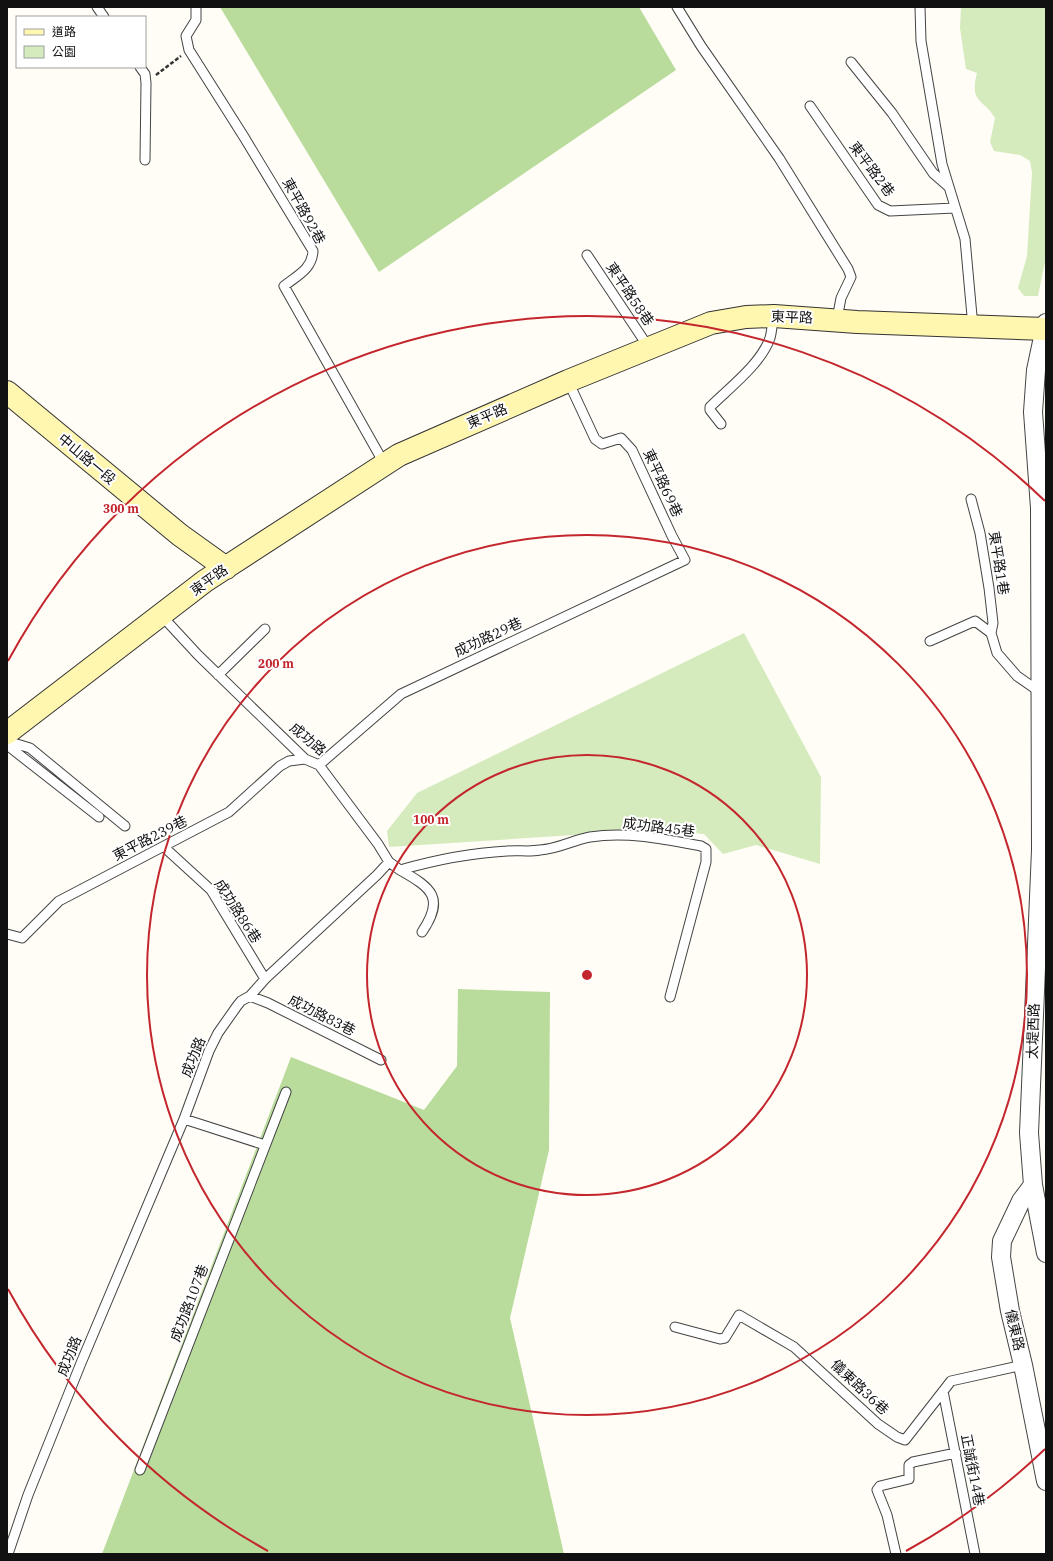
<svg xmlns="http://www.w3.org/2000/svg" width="1053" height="1561" font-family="'IBM Plex Serif','Noto Sans TC',serif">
  <rect width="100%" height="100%" fill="#fffdf5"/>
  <path fill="#d5ebbd" d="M961,7H1046V257L1038,296H1024L1018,288L1027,256L1032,173L1030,161L1020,155L994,151L990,142L995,118C983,98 969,103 977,73L966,69L960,28Z
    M744,633L821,777L820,864L756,845L723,854L704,834L651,830L389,847L387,831L417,793Z"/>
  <path fill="#b9dc9c" d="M220,7H639L676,70L379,272Z
    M458,989L550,992L549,1150L510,1318L564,1554H102L291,1057L424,1110L457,1066Z"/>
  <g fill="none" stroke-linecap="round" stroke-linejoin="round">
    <g stroke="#444" stroke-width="11">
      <path id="service" d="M97,7L104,17
        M196,7V20L186,36L189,50L244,137L313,251C312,269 298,275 284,286L385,465
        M677,7L701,46L779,158L848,269L851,277L841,298L837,319
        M920,7L921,41L942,164L965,239L973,327
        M851,62L892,113L933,173L949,187
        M140,67L145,74L146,83L145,160
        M810,106L878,205L890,211L955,208
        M587,255L649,348
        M721,424L710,410V407C729,388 761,364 770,338C772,331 772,323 774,316
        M971,499L980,533L989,588L993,623L991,633L997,653L1017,676L1040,692
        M930,641L975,621L991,633
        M218,675L265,629
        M7,741L30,748L125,826
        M7,745L99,817
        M319,765L401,694L685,560L672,536L632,450L621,438L602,444L595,439L568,381
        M164,847L211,890L265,979
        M389,862L400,870C435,860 470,853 507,851C518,850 529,852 540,850C558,849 573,840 590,837C627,831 664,839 701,846L706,849V862L670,997
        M400,870C432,888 445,898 422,932
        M7,934L22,938L59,901L229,812L280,766L289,761L305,759
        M250,996L268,1003L381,1060
        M184,1119L265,1145
        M675,1327L720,1339L725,1338L739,1315L794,1347L878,1424L897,1437L905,1440L951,1381L1023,1365
        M943,1391L975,1554
        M140,1470L286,1092
        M8,1554L28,1495L81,1363L184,1119L209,1051L218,1033L237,1006L241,1001L250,996L265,979L377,875L389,862L378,844L319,765L305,759L198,655L161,615
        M896,1554L887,1515L877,1490L880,1486L909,1479V1465L913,1462L956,1453"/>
    </g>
    <g stroke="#444" stroke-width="20">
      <path id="minor" d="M1046,323L1036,370L1033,412L1040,508L1041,850L1029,1133L1033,1185L1046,1253
        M1033,1185L1021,1201L1002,1241L1001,1257L1010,1311L1023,1365L1046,1481"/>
    </g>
    <g stroke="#333" stroke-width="24">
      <path id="secondary" d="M7,392L180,535L226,568
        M7,733L205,581L399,455L568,381L711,323L746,317L774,316L857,322L1046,329"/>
    </g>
    <path stroke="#333" stroke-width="2.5" stroke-dasharray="4 2" stroke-linecap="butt" d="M156,75L181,56"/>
    <use href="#service" stroke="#fff" stroke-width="9"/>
    <use href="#minor" stroke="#fff" stroke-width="18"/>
    <use href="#secondary" stroke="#fff6b0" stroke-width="22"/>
  </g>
  <g fill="none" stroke="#c4262e" stroke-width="2">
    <circle cx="587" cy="975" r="220"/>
    <circle cx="587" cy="975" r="440"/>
    <path d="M1045 1449A659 659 0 0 1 906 1551M268 1551A659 659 0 0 1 8 1289M8 661A659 659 0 0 1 1045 501"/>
  </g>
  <g text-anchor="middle" stroke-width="4" stroke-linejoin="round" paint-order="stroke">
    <g font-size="14" fill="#111" stroke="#fff">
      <text transform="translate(872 169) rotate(53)" y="5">東平路2巷</text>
      <text transform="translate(304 211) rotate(61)" y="5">東平路92巷</text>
      <text transform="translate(630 294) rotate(56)" y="5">東平路58巷</text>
      <text transform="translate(792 317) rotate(2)" y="5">東平路</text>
      <text transform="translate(487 416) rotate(-23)" y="5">東平路</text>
      <text transform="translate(87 459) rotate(40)" y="5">中山路一段</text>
      <text transform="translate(663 483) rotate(65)" y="5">東平路69巷</text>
      <text transform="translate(999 563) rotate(81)" y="5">東平路1巷</text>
      <text transform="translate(209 580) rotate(-35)" y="5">東平路</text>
      <text transform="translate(488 637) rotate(-25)" y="5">成功路29巷</text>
      <text transform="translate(308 739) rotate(40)" y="5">成功路</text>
      <text transform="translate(659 827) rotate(7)" y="5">成功路45巷</text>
      <text transform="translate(150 838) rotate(-27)" y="5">東平路239巷</text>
      <text transform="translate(238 911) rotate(57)" y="5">成功路86巷</text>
      <text transform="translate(322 1015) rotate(27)" y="5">成功路83巷</text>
      <text transform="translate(1033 1031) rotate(-88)" y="5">太堤西路</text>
      <text transform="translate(193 1057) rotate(-68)" y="5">成功路</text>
      <text transform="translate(189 1303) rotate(-69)" y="5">成功路107巷</text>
      <text transform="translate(1015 1330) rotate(77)" y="5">儀東路</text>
      <text transform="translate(69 1356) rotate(-68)" y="5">成功路</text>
      <text transform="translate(860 1387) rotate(43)" y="5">儀東路36巷</text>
      <text transform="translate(973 1470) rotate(79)" y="5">正誠街14巷</text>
    </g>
  </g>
  <circle cx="587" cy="975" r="6" fill="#c4262e" stroke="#fff" stroke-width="2"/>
  <g font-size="12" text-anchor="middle" font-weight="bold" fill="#c4262e" stroke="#fff" stroke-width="4" stroke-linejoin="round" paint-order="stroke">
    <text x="121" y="513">300 m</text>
    <text x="276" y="668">200 m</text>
    <text x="431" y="824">100 m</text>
  </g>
  <rect width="1053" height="1561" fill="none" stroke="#111111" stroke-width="16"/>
  <rect x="16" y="16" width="130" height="52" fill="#ffffff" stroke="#a0a0a0"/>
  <rect x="24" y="29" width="20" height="6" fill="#fff6b0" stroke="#a0a0a0"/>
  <text x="52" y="36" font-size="12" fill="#111111">道路</text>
  <rect x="24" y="46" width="20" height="12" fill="#d5ebbd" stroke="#a0a0a0"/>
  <text x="52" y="56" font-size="12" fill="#111111">公園</text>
</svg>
